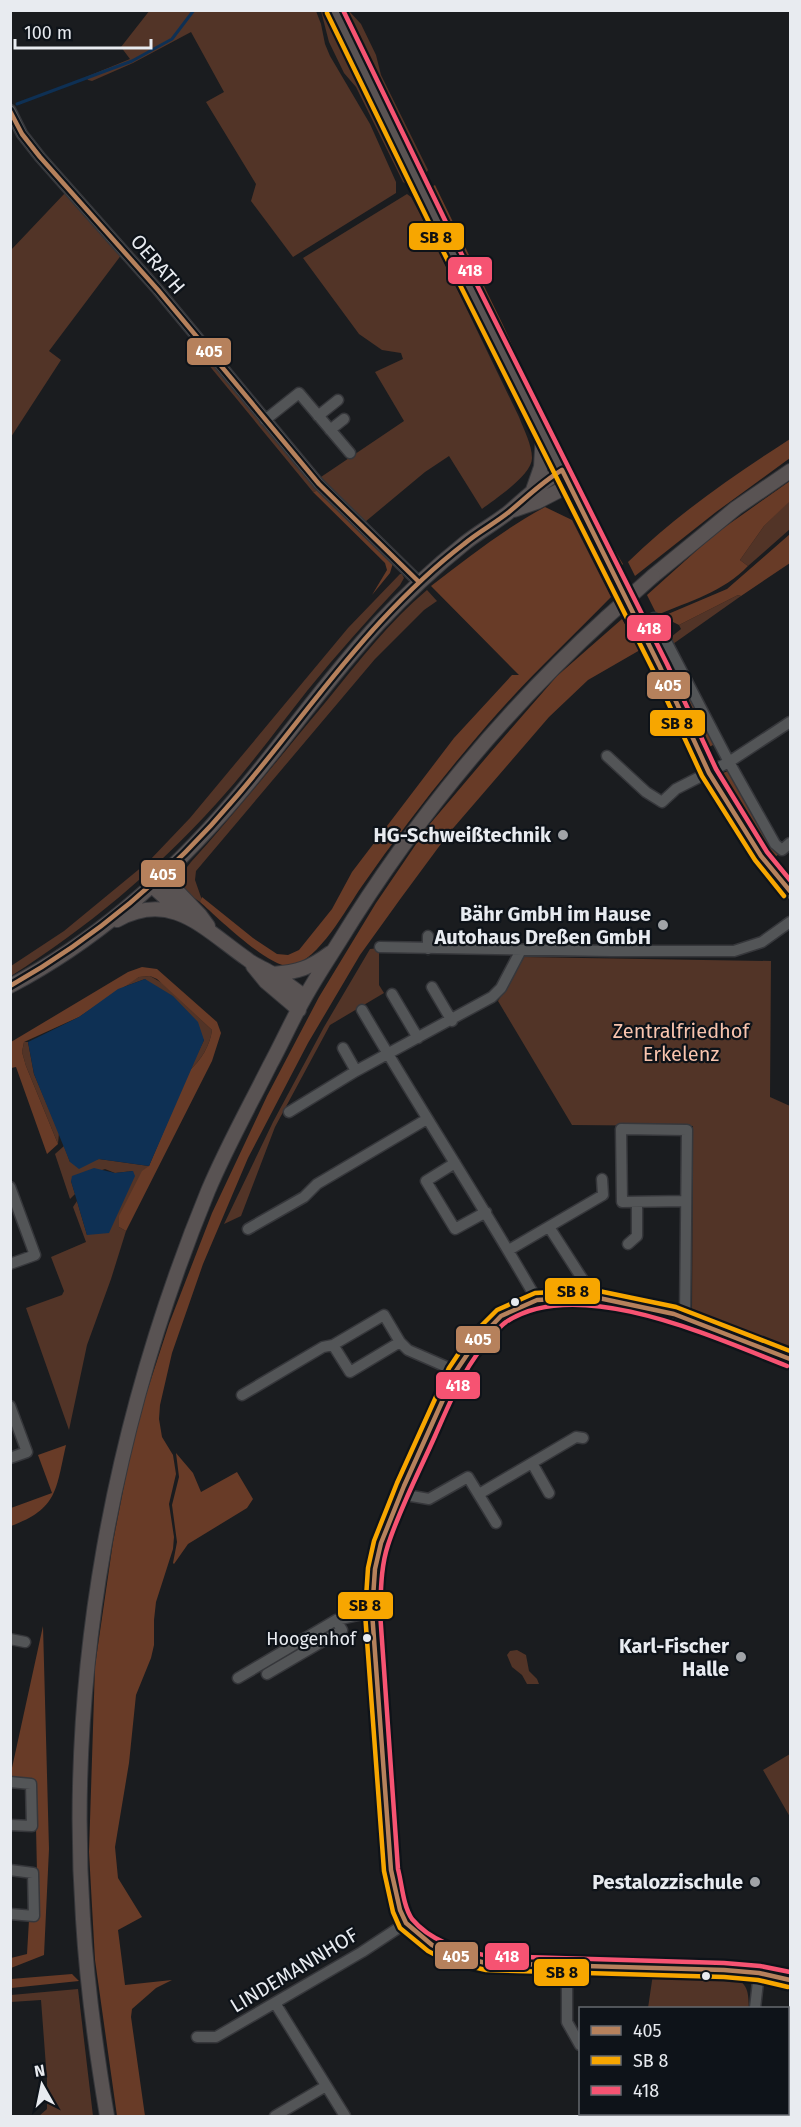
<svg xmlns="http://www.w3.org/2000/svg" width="801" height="2127" font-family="'Fira Sans',sans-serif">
  <rect width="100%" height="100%" fill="#1a1c1f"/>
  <path fill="#523427" d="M150,10L316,11L321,24L325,44L330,56L370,124L396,182V193L293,257L251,201L256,184L206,102L224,92L191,32L133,63L92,81L88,80L86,77L130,59L121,47Z
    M321,11H327C332,21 334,33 338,44C344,58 354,69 362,82L410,181L409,186L403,182L356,87L344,73L329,42Z
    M341,11H349L361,24L376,55L381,75L428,170L425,175L419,174L371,72L366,52Z
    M65,193L122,254L49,351L61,360L11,437V250Z
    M407,194L411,197L427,227L519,417C524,430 532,445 532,458C532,475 495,499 482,509L449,456L425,472L365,522L318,479L404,421L375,372L403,359L401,353L382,350L359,334L303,258Z
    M205,356L209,358L319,490L313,492L203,358Z
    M789,501L790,529L748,566L740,560L764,526Z
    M400,574H402L404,578L400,585C368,619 337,654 307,691C277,729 248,769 216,804C155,871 87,928 11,976V966L64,931L149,861L190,818L348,628Z
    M427,590L437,601L424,610L375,659L196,871L195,880L202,900L200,902L187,893L181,881L184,871L191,862C239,809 283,753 329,698C360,660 389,622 427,590Z
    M738,595L741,596L673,644L671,637L681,629L679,625Z
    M379,948V985L384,993L330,1025L275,1127L241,1216L224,1224L273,1122L324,1027L370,949Z
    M523,957L771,961L770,1097L790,1106V1348L692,1309L693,1126L572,1125L498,1001Z
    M150,976L162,983L212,1030C210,1046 201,1060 189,1071L204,1040L145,979L118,989L139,977Z
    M24,1042H28L34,1074L59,1133L58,1144L26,1066L22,1052Z
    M64,1146L70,1162L99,1159L149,1166L119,1227L126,1231L111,1279L87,1345L69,1430L26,1308L62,1295L64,1291L51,1257L86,1242L73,1207L77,1201L87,1235L133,1171L115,1173L105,1169L71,1181L75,1194L70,1199L55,1154Z
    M517,1650L526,1655L529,1671L537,1679L539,1684H527L522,1675L512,1667L507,1655L510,1651Z
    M790,1754V1817L763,1770Z
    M653,1974L735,1977C749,1986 748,1993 749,2008H648Z
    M78,1989L93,2116H39L47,2109V2080L41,2000L11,2002V1995Z
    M628,2114H773L774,2116H630Z"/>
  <path fill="#683b27" d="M435,185L503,325L530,385L568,457L606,536L623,564L619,569L601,537L428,189Z
    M790,439V458L716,512L635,576L628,562C677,514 733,476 790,439Z
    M790,481V501L764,526L740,560L748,566C723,592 690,601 657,615L647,595L715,534Z
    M319,490L393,563L390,573L372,595L387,570L385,563L313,492Z
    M545,507L572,520L611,597C570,639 526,680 488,724C443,776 401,830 362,886C346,909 319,960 291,966C271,970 216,916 200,902L202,897L253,938L277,954L288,955L299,950L332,909L352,872L454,738L512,675H519L431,586C468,558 504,529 545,507Z
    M790,534V563L741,596L738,595L679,625L673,622L665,626L661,617L727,589Z
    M622,619L640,650L588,680L549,717L449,833L401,898L360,955L308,1043L248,1158L203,1264L172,1353L160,1405L159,1419L162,1437L173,1455L176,1474L169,1504L174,1537L173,1549L156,1602L154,1620V1645L151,1658L136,1695L129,1763L115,1847L118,1878L142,1917L118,1930L125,1985L172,1980L156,1988L132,2009L131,2017L145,2116H117L95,1960L89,1852L95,1666L113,1542L127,1470L139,1416L169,1324L212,1213L267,1096L319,997L376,903L429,825L490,753L557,676Z
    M658,633L714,743L713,745L707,748L704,744L651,637Z
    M728,771L779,854L775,857H770L766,853L751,827L729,794L722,777L723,773Z
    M142,967L157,969L217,1022L221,1033L212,1061L126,1231L119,1227V1216L142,1171L149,1166L189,1071C201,1060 210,1046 212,1030L157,979L150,976L139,977L79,1017L24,1042L22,1052L26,1066L58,1144L47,1154L16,1067L11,1068V1042L128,972Z
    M66,1445C56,1489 58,1509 11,1526V1508L52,1493L38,1455Z
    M176,1453L193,1473L201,1492L237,1472L253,1499L247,1508L188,1544L174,1564L173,1563L177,1542L172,1505L179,1477Z
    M43,1626L49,1849L44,1955L11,1968V1958L27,1954L29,1920L38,1919L35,1781L10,1777Z
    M72,1974L79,1981L11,1988V1979Z"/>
  <path fill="#0e3054" d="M145,979L173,996L198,1022L204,1040L149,1166L99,1159L79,1169L70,1162L34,1074L28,1042L79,1017L118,989Z
    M94,1168L115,1173L133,1171L135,1176L109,1233L87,1235L71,1181L72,1176Z"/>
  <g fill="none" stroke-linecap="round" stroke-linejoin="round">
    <path stroke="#0e3054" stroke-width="3" d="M17,104L132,61L172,39L194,10"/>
    <g stroke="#36373b" stroke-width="13">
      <path id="minor" d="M10,110L22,134L40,157L158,290L319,484L419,582
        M318,416L338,400
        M265,420L299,393L350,453
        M330,430L344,419
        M654,618L729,762L775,844L782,850L790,843
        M607,756L646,792L662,802L676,789L729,762L790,722
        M428,936V949
        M380,947L612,951H734L762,942L790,922
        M432,987L452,1021
        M392,994L418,1038
        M362,1010C419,1108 481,1202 537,1300
        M343,1048L356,1071
        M289,1112L356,1071L492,997L501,988L521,950
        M455,1163L426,1181L455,1229L486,1212
        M10,1187L35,1255L10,1264
        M549,1227L594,1297
        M248,1229L304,1197L317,1184L427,1119
        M628,1244L637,1236V1202
        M509,1250L603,1195L602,1179
        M685,1318L687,1130L621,1129L622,1202L685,1201
        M333,1345L350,1372L400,1342
        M790,1359L674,1314L594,1297L537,1300L501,1316L475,1343L456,1371L404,1486L381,1543L375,1569L372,1612L391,1870L400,1910L406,1923L432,1945L449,1954L486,1963L724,1970L759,1973L790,1980
        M242,1395L323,1347L333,1345L384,1315L400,1342L408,1350L456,1371
        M10,1406L27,1452L10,1458
        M532,1463L549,1493
        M400,1494L429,1499L468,1477L496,1523
        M479,1494L576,1437L583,1438
        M10,1639L25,1642
        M267,1674L342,1630L336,1620
        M238,1678L336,1620L372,1612
        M10,1782L31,1784L32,1826L10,1825
        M10,1870L33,1873L34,1916L10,1914
        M567,1965V2022L580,2045
        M275,2003L345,2116
        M755,2008L759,1973
        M197,2037H216L362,1952L406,1923
        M622,2114L624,2116
        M778,2114L779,2116
        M275,2116L326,2086"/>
    </g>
    <g stroke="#36373b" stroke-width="16">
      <path id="major" d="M334,10L451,250L660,667L709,773L761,856L790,891
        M533,490L541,467L543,433
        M514,510L537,502L570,485
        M653,576L736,508L790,471
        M161,874L200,915L208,926
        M150,884L180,911
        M117,920C172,890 204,929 247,959C254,965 263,968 271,973C283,980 294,989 305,997
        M253,966L266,982L299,1010
        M273,974C298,972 310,968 330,953
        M10,986C96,941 173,872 235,799C284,742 327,679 379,623C405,595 434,568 465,543C479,532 495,523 509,512C528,496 540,483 562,470
        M107,2116C96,2051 87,1986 83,1919C66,1672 114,1420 208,1191C226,1148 249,1107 270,1065C282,1043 292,1020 304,999C315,979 327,961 339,942C412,823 503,712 607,617"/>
    </g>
    <use href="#minor" stroke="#535557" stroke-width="10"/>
    <use href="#major" stroke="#595353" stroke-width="14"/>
    <g stroke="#36373b" stroke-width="16" stroke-linecap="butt">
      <path id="major-bridge" d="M607,617L653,576"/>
    </g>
    <use href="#major-bridge" stroke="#595353" stroke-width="14"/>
    <g stroke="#0e1319" stroke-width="9">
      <path id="bus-1" d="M10,111L22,134L40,157L158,290L319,484L419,582
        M562,470L660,667L709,773L761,856L790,891
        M10,986C97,937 172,873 236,797C286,739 329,677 381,621C406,594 434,567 464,544C478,532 494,524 509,512C526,498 542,482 562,470
        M790,1359L674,1314L594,1297L537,1300L501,1316L475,1343L456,1371L404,1486L381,1543L375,1569L372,1612L391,1870L400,1910L406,1923L432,1945L449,1954L486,1963L724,1970L759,1973L790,1980"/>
    </g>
    <g stroke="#0e1319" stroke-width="9">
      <path id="bus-2" d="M327,13L444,253L653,670L702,776L755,860L784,896
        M788,1987L758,1980L724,1977L486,1970L447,1961L428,1951L400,1928L393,1912L384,1871L365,1613L368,1568L374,1541L397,1483L449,1368L469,1338L497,1310L535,1293L594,1290L676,1307L790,1351"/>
    </g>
    <g stroke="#0e1319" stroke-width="9">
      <path id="bus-3" d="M343,10L458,247L667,664L716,769L767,852L790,880
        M787,1366C715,1338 578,1274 506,1322C501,1325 497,1331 493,1335C465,1364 451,1400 435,1436C419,1472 400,1508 388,1545C381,1566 381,1589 380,1612L398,1869C402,1884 403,1906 412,1919C431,1942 460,1949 487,1956L724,1963L760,1966L790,1972"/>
    </g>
    <use href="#bus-1" stroke="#b6815c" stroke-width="4.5"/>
    <use href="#bus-2" stroke="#f7a600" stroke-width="4.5"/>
    <use href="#bus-3" stroke="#f65372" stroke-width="4.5"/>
  </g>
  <g fill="#a0a3a7" stroke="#0e1319" stroke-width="2">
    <circle cx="563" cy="835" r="6"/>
    <circle cx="663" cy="925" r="6"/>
    <circle cx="741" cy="1657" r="6"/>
    <circle cx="755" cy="1882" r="6"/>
  </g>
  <g fill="#e8ebf0" stroke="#0e1319" stroke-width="2">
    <circle cx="515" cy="1302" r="5"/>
    <circle cx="367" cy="1638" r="5"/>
    <circle cx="706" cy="1976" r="5"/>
  </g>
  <g text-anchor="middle" stroke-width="4.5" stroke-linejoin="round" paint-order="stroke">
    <g font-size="18" fill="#e8ebf0" stroke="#0e1319" text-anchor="end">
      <text x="356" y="1645">Hoogenhof</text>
    </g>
    <g font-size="20" fill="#e8ebf0" stroke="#0e1319">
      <text transform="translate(158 264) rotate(49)" y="7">OERATH</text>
      <text transform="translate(294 1970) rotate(-31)" y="7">LINDEMANNHOF</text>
    </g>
    <g font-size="20" font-weight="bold" fill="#e8ebf0" stroke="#0e1319" text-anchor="end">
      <text x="551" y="842">HG-Schweißtechnik</text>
      <text x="651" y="921">Bähr GmbH im Hause<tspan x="651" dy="23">Autohaus Dreßen GmbH</tspan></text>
      <text x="729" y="1653">Karl-Fischer<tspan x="729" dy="23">Halle</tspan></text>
      <text x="743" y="1889">Pestalozzischule</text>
    </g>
    <g font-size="20" fill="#f8c4ae" stroke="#0e1319">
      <text x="681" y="1038">Zentralfriedhof<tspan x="681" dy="23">Erkelenz</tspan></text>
    </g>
  </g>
  <g stroke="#0e1319" stroke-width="2">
    <rect x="408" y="222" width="57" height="29" rx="6" fill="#f7a600"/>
    <rect x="447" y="256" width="46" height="29" rx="6" fill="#f65372"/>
    <rect x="186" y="337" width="46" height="29" rx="6" fill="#b6815c"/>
    <rect x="626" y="614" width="46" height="28" rx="6" fill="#f65372"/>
    <rect x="646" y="671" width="45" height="29" rx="6" fill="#b6815c"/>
    <rect x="649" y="709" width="57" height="28" rx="6" fill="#f7a600"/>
    <rect x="140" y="859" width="46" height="29" rx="6" fill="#b6815c"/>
    <rect x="544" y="1277" width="57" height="28" rx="6" fill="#f7a600"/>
    <rect x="455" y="1325" width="46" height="29" rx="6" fill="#b6815c"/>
    <rect x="435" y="1371" width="46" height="29" rx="6" fill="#f65372"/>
    <rect x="337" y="1591" width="57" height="29" rx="6" fill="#f7a600"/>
    <rect x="434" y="1941" width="45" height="29" rx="6" fill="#b6815c"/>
    <rect x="484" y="1942" width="46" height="29" rx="6" fill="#f65372"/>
    <rect x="533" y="1958" width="57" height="29" rx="6" fill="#f7a600"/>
  </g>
  <g font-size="16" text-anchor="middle" font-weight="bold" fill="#fff">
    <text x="470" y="276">418</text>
    <text x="209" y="357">405</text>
    <text x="649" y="634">418</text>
    <text x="668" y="691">405</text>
    <text x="163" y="880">405</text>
    <text x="478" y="1345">405</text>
    <text x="458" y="1391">418</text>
    <text x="456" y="1962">405</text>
    <text x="507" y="1962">418</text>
  </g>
  <g font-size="16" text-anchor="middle" font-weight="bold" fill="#111">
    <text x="436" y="243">SB 8</text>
    <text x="677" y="729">SB 8</text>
    <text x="573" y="1297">SB 8</text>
    <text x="365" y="1611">SB 8</text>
    <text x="562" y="1978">SB 8</text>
  </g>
  <rect width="801" height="2127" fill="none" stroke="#e8ebf0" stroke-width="24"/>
  <rect x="579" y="2007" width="210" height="108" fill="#0e1319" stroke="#65696f" stroke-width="1.5"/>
  <rect x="591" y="2026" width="30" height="9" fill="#b6815c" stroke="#65696f" stroke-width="1.5"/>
  <text x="633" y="2037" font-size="18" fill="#e8ebf0">405</text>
  <rect x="591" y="2056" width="30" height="9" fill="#f7a600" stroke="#65696f" stroke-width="1.5"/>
  <text x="633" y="2067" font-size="18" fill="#e8ebf0">SB 8</text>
  <rect x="591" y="2086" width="30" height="9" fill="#f65372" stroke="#65696f" stroke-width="1.5"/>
  <text x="633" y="2097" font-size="18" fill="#e8ebf0">418</text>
  <g transform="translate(42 2085) rotate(351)" stroke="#0e1319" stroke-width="4.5" paint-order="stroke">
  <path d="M0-4.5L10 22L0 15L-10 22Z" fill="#e8ebf0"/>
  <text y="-9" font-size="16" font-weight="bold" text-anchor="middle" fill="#e8ebf0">N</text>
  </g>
  <path d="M15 39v9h136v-9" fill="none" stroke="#e8ebf0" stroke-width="3"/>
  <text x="24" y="39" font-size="18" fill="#e8ebf0" stroke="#0e1319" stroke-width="4.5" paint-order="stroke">100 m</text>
</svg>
